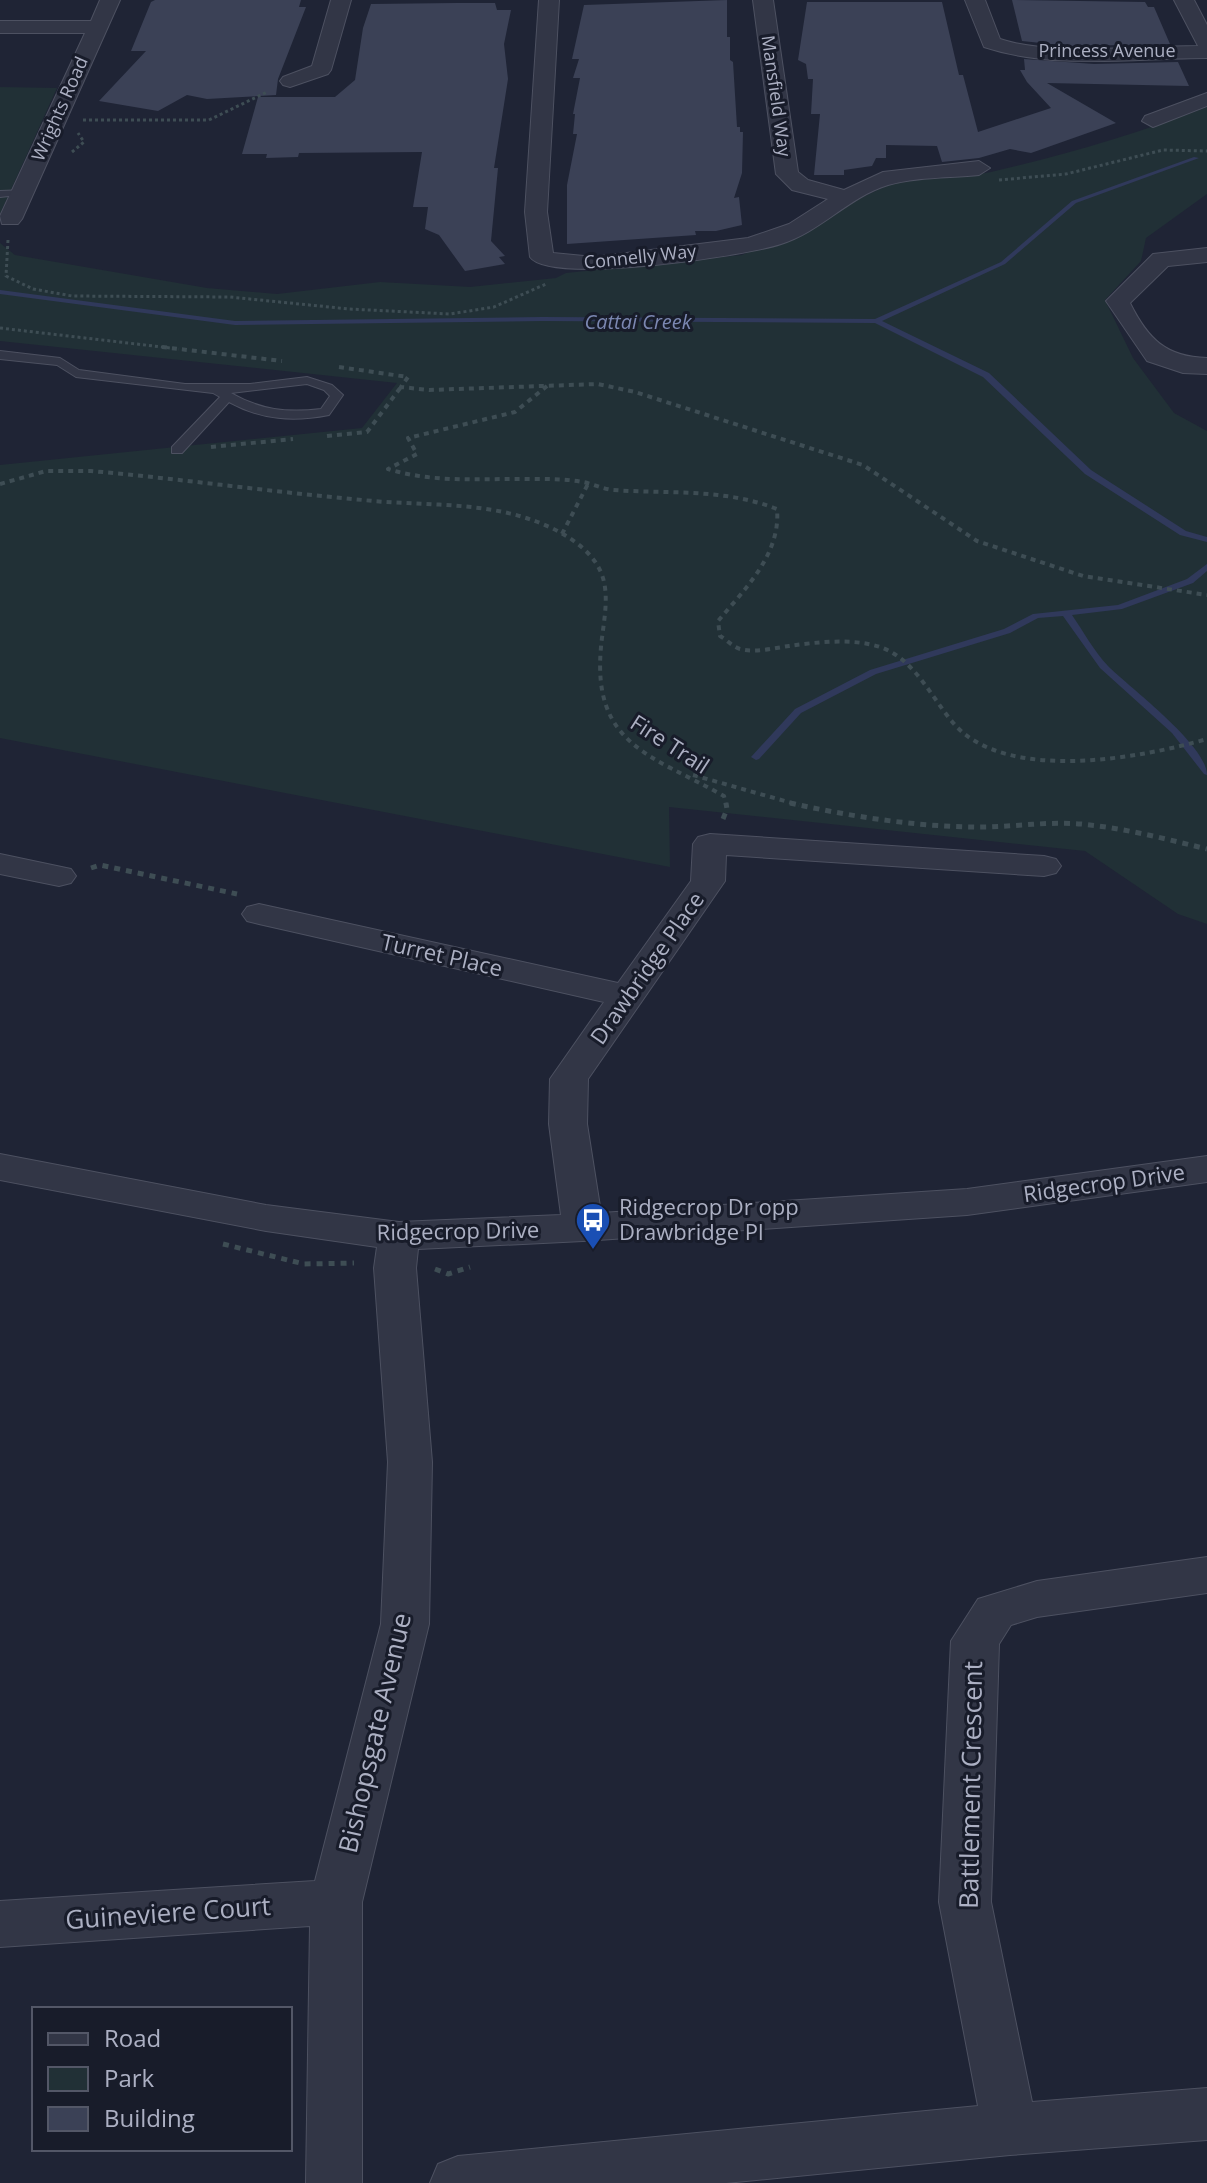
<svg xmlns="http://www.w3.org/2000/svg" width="1207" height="2183" font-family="'Open Sans',sans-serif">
  <rect width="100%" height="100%" fill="#1f2435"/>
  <path fill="#213036" d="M0,87L57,88L0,214Z
    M1207,107V194L1146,238L1141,261L1105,300L1133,358L1174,413L1207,431V924L1178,914L1085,851L669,807L670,867L0,738V465L362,428L397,383L0,341V243L15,255L207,288L277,294L380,282L470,287L556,278L566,273L742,255L888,185C921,176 957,179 991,172C1064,155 1137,134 1207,107Z"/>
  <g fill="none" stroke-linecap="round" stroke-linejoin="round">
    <path fill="#30395b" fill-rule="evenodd" d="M1194,157L1199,158L1076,203L1005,264L882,321L989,373L1091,470L1186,531L1207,537V542L1180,535L1085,474L983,377L875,323L542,321L235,325L0,294V290L235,321L542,317L875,319L1001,262L1072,201Z
      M1207,564V571L1193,583L1122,609L1072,615C1083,631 1094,651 1108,666C1130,688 1207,745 1207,775L1204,774L1172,733L1100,668L1063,616L1038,618L1010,633L876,674L801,713L759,759L756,760L751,757L795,709L870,670L1004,629L1033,614L1118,605L1187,579Z"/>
  </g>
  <path fill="#3b4156" d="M155,0H301L299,7H306L278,79L276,95L207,99L187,95L158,111L99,101L146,51H131L151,2Z
    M727,0V37H730V60L733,62L737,127H740V132H743L742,173L734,198L739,197L742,225L716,231H695L696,235L567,244V185L577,134H573L575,114H573L580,78H573L579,59H572L584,5Z
    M1012,0L1145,2L1148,7H1154L1170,44L1070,46L1022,41Z
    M807,2H942L959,75H963L978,132L1051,108L1027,82L1020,70H1025L1024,59L1094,64L1178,62L1189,86L1047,83L1116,123L1031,153L1010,149L979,158L942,162L937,146L886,145V158H876L872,166L844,170V175H814L820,114H811L813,79H808L806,64L798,60Z
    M456,3H495L497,10H511L504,44L508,79L494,168H498L491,241L505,256L499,257L505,264L465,271L439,235L425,229L428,207H413L422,152L299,153L298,157L266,158L267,154H242L258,97H335L355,80L363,28L371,4Z"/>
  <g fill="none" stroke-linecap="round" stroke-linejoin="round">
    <g stroke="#4d5161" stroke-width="2">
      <path id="lane" d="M27,190V194L0,197V191Z
        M0,351L60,358L79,370L185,384H250L307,377L332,385L343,395L329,415C293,422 262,420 229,402L182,453H172V447L220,397L213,393L76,377L57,365L0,359ZM307,384L324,390L330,396L321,409C286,413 261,410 231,393Z"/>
    </g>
    <g stroke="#4d5161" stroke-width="2">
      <path id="street" d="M100,0H120L22,219L18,224H2L0,216L85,33H0V21H91Z
        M331,0H351L331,70L328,74L290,87L283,85L280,81L283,77L312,66Z
        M539,0H559L547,212L553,253L594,257L748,238L789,224L828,199L792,190L776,174L753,0H773L798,172L808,180L844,190L883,172L979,161L990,168L979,175C950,178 915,177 888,185C849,197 820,232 781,244C746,256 550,285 530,257L525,212Z
        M965,0H985L1000,39C1050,56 1143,46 1198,46L1174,0H1194L1207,25V58C1135,58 1053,70 984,47Z
        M1207,93V106L1153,127L1142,121L1145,116Z
        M1207,248V262L1168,266L1130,303C1148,339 1166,357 1207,358V374L1183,373L1147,361L1106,301L1153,254Z
        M710,834L1044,856L1056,859L1061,866L1056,873L1044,876L726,855L725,881L588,1079L587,1124L601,1213L967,1189L1207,1156V1182L967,1215L583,1241L418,1249L416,1268L432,1462L429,1624L362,1902V2183H306L310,1926L0,1947V1901L315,1881L381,1624L388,1462L374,1268L377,1247L266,1231L0,1180V1154L266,1205L399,1222L561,1215L549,1124L550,1079L604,1002L259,924L247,921L242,914L247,907L259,904L618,983L691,881L693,844L698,837Z
        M0,854L71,869L76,876L71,883L59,886L0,874Z
        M1207,1557V1593L1037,1617L1011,1625L999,1644L991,1902L1032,2102L1207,2088V2140L1010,2155L726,2183H430L438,2164L458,2156L978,2106L939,1902L951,1641L978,1599L1037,1581Z"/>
    </g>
    <path stroke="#3e4d54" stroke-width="3" stroke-dasharray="3 3" stroke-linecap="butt" d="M83,120H209L267,92
      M72,152L84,142L78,133
      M999,180L1066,174L1163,150L1207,151
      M8,240L6,276L33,289L72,296L230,297L349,309L450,314L494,307L546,284
      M0,328L179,349"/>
    <path stroke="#3e4d54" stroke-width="4" stroke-dasharray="5 5" stroke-linecap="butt" d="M162,347L282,361
      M339,367L408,377L401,387L429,390L598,384L635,392L863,465L977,541L1083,576L1207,595
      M547,386L515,412L408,438L417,454L388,469C437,484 484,478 534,479C551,479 567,479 583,482C593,484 603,489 613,490C668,494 724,488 777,509C781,554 745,589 718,621L720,636C727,640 733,647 740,649C756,653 774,648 789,646C817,642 853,638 880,647C915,659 932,699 955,725C1008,783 1141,758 1207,739
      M327,436L367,432L401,387
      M211,447L293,439
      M0,484L46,471H91C182,479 272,492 363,500C418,506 479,501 532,520C558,529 592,547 602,575C610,597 603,624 601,647C592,745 651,755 724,796L726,805
      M562,534L589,482
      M693,775L799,805"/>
    <path stroke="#3e4d54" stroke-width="5" stroke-dasharray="6 6" stroke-linecap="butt" d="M790,803C849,816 911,826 971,827C1008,828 1044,821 1081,824C1124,828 1166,839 1207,849
      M723,819L727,809L726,803
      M91,868L100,865L237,894
      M223,1244L304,1264L354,1263
      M435,1269L448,1274L470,1267"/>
    <use href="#lane" fill="#323646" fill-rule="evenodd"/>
    <use href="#street" fill="#323646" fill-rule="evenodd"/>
  </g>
  <defs>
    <g id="bus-pin" transform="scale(1.8)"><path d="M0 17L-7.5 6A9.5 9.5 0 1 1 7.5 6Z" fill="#1a4fb4" stroke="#181c2a"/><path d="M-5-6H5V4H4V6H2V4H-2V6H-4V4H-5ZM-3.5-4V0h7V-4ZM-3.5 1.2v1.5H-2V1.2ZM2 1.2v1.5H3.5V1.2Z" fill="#fff"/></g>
  </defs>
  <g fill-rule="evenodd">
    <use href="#bus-pin" x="593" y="1220"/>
  </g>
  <g text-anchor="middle" stroke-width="6" stroke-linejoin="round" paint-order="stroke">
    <g font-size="18" fill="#acb0c3" stroke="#181c2a">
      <text x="1107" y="57">Princess Avenue</text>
      <text transform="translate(776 96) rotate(82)" y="6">Mansfield Way</text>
      <text transform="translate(60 109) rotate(-66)" y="6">Wrights Road</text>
      <text transform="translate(640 257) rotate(-6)" y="6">Connelly Way</text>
    </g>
    <g font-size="20" font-style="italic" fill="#7b87b1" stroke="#181c2a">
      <text x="638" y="329">Cattai Creek</text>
    </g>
    <g font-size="22" fill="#acb0c3" stroke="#181c2a">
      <text transform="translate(670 744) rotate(33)" y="8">Fire Trail</text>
      <text transform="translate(442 955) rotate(13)" y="8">Turret Place</text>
      <text transform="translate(647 968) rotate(-55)" y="8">Drawbridge Place</text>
      <text transform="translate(1104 1183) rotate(-8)" y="8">Ridgecrop Drive</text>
      <text transform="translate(458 1231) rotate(-1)" y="8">Ridgecrop Drive</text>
    </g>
    <g font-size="22" fill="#acb0c3" stroke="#181c2a" text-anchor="start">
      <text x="619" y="1215">Ridgecrop Dr opp<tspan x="619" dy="25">Drawbridge Pl</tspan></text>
    </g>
    <g font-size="26" fill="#acb0c3" stroke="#181c2a">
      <text transform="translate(375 1733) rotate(-77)" y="9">Bishopsgate Avenue</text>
      <text transform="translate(971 1785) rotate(-89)" y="9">Battlement Crescent</text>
      <text transform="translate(168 1913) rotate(-4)" y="9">Guineviere Court</text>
    </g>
  </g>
  <rect x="32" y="2007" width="260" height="144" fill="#181c2a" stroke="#535767" stroke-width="2"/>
  <rect x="48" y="2033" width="40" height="12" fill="#323646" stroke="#535767" stroke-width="2"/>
  <text x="104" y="2047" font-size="24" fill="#acb0c3">Road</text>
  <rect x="48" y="2067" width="40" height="24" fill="#213036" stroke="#535767" stroke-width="2"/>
  <text x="104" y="2087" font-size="24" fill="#acb0c3">Park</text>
  <rect x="48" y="2107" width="40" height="24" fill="#3b4156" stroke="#535767" stroke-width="2"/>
  <text x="104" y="2127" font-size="24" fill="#acb0c3">Building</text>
</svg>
